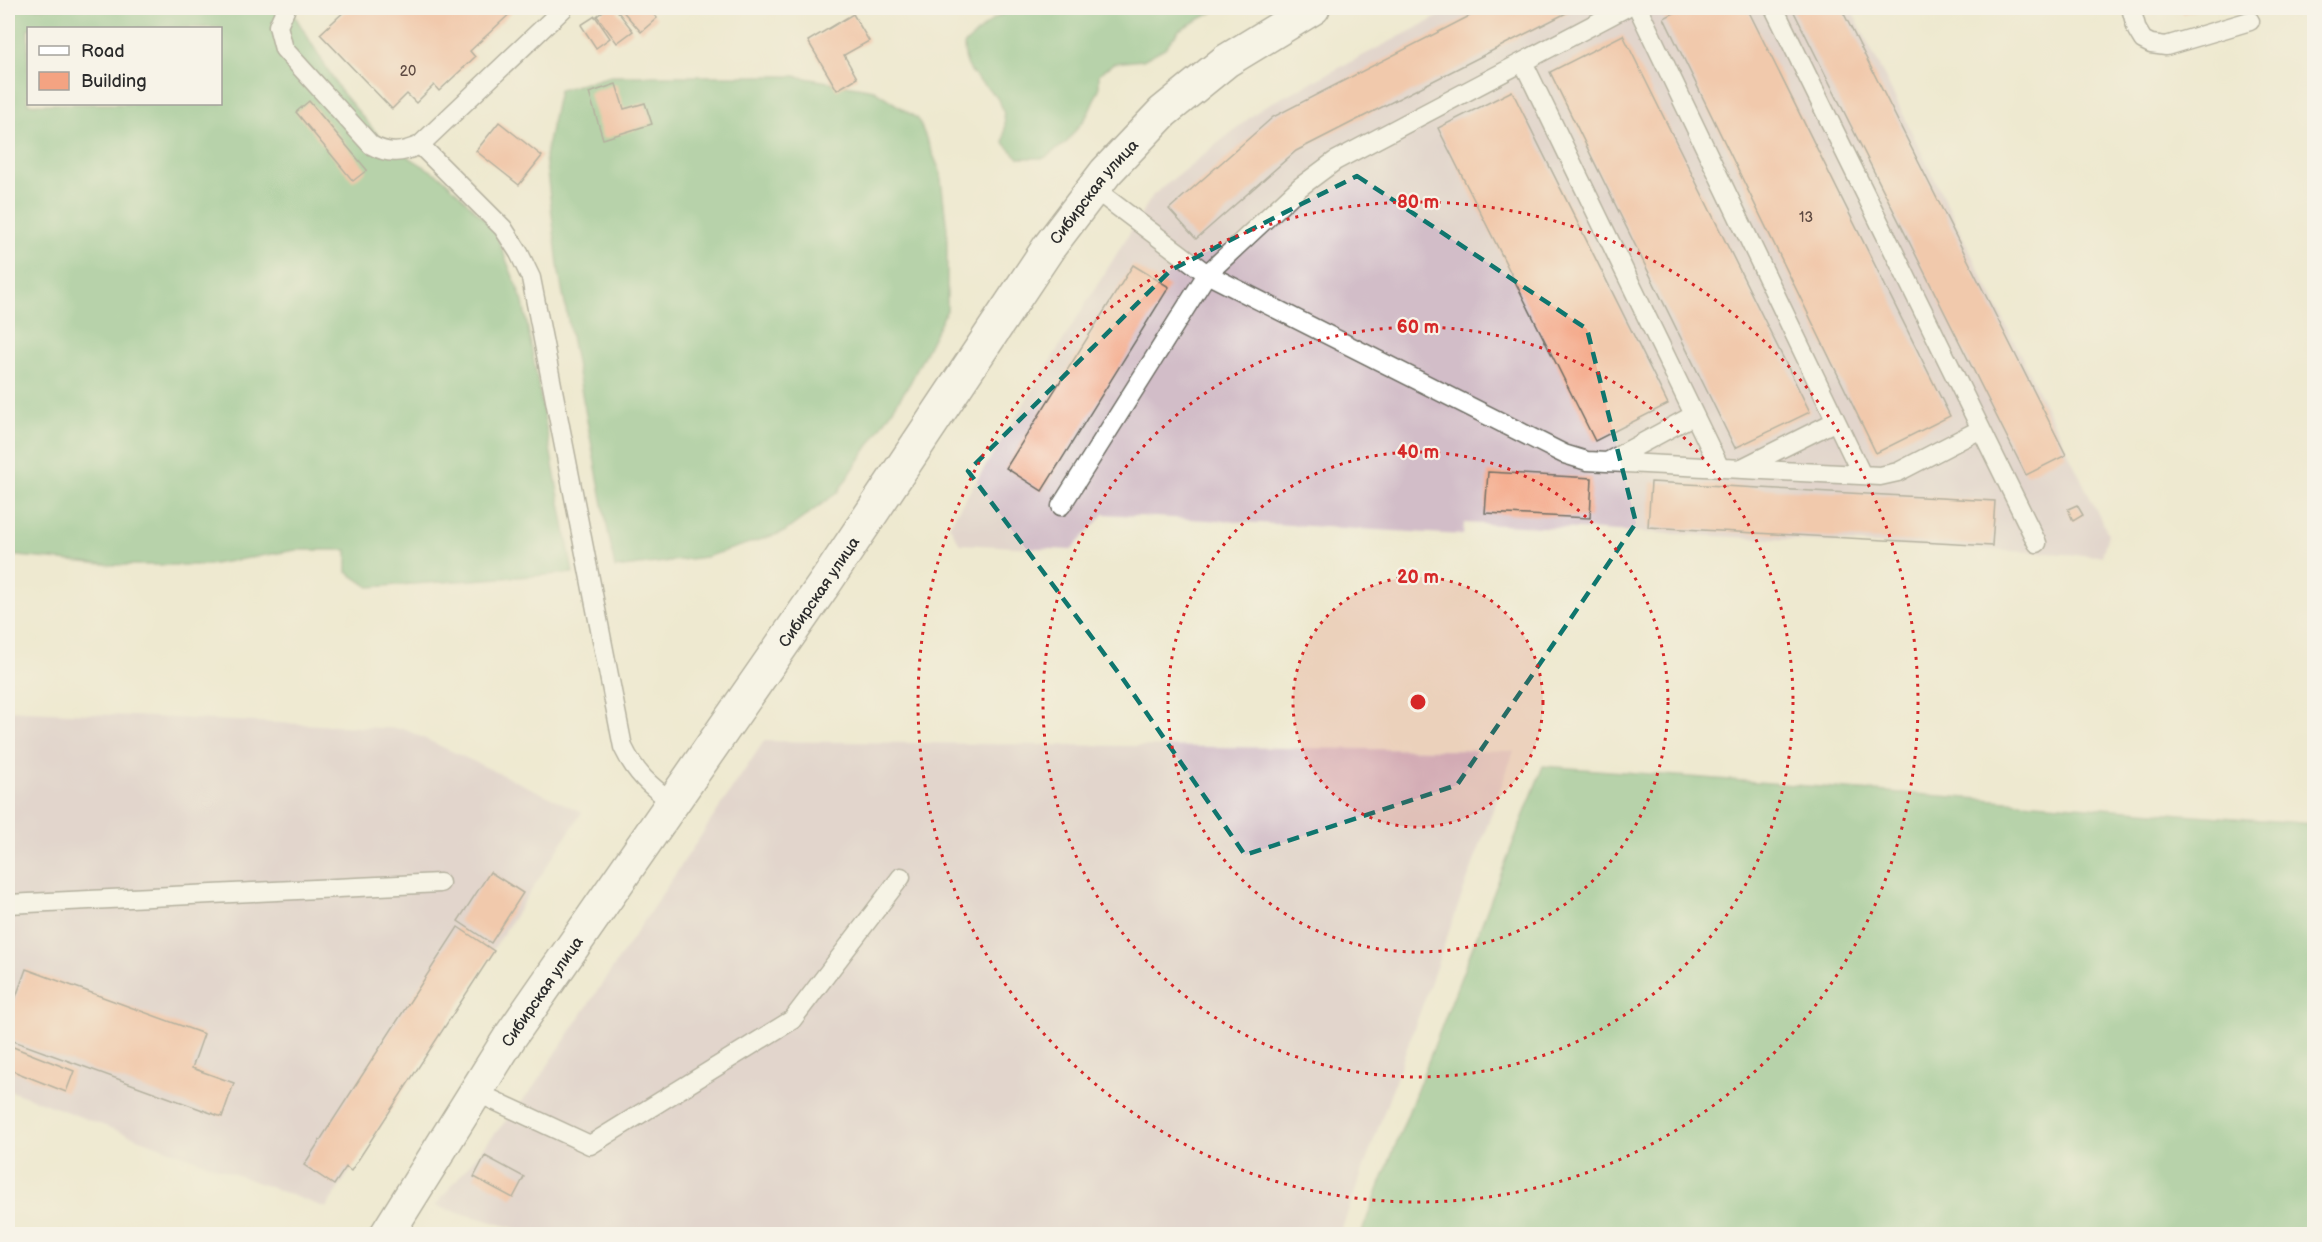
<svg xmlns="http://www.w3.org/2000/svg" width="2322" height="1242" font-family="'Balsamiq Sans',sans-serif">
  <rect width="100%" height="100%" fill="#f7f3e8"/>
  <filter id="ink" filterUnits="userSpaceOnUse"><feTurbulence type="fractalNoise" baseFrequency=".0167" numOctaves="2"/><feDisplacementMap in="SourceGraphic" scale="12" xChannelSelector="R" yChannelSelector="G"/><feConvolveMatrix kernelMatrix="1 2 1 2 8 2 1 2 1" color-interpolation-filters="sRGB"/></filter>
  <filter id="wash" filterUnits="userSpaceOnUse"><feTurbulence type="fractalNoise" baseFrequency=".008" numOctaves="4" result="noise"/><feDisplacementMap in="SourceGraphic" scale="24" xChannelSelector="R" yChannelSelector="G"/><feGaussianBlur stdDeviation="1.35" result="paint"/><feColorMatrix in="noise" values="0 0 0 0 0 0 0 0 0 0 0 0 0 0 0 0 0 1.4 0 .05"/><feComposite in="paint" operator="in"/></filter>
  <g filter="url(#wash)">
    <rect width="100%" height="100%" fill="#eee9d0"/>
    <path fill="#d2bdc8" d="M1455,8H1851L2108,534L2102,556L1464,523L1463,535L1104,514L1071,550L960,544L949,525L1153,195L1263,107Z
      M8,710L404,729L582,812L326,1208L8,1090Z
      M764,741L1514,751L1340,1234H516L517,1229L435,1206L532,1089Z"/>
    <path fill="#73b77b" stroke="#4f7153" stroke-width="1.5" fill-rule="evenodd" d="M8,8H292L296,18L340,90L384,142L443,178L494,229L523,302L573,573L369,587L347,572V550H296L208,565H113L8,555ZM28,28H220V104H28Z
      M1014,8H1220L1179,30L1165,48L1143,60L1114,63L1099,74V89L1088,114L1066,143L1044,158H1019L1004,143C1004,134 1006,124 1004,115C998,81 964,87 964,45L993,19Z
      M611,76H794L874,90L918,119L940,171L947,229V310L910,383L838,492L784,532L706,557L615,568L559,273L545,156L559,90Z
      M1543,766L2314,824V1234H1361Z"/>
    <g id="blocks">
      <path fill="#f4a382" d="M348,8H516L470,51L475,57L439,91L434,85L416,103L407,94L392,109L320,34Z
        M607,8H615L633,31L617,43L597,16Z
        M620,8H647L657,18L641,32Z
        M1485,8H1576L1296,151L1196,239L1169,209L1273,117Z
        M1684,8H1747L1950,416L1876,453L1664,18Z
        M1792,8H1841L2066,455L2026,475Z
        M2181,8H2201L2182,14Z
        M853,14L869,41L844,55L857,78L837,90L808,41Z
        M595,16L610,38L596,48L581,25Z
        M1623,35L1810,412L1735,448L1550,72Z
        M616,84L624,109L645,103L652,124L603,139L589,93Z
        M1512,91L1668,404L1595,441L1438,128Z
        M309,101L367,170L353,181L296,112Z
        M499,122L542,156L519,185L476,151Z
        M1133,265L1169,287L1042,491L1006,468Z
        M1488,472L1592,478L1590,518L1485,513Z
        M1651,482L1995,501L1992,546L1648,527Z
        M2077,505L2083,515L2073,521L2068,509Z
        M490,872L523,893L491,943L458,921Z
        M458,927L494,951L351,1171L346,1167L334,1185L304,1165Z
        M26,969L204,1034L192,1068L234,1083L222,1117L8,1039V1019Z
        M8,1045L74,1071L66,1092L8,1069Z
        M485,1156L524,1177L513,1198L474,1177Z"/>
    </g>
  </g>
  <g filter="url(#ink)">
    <use href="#blocks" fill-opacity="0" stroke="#6f6e65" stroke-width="1.5"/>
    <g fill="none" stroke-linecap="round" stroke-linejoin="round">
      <g stroke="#6f6e65" stroke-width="21">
        <path id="service" d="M286,8L278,26L284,49L371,145C389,155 402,153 420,145
          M564,8L420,145L503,228L519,253L531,278L623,747C636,774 649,785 673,803
          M1638,8L1862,475
          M1774,8L2037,543
          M2131,8L2137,30L2143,40L2151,44L2166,46L2250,21
          M1523,62L1720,468
          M1093,188L1207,274L1564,454L1587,461L1880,476L1898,472L1981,429
          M1609,461L1694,415
          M1742,468L1836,421
          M1061,506L1207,274L1300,187L1335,161L1625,8
          M8,904L440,883
          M476,1092L590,1145L792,1020L901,877"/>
      </g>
      <g stroke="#6f6e65" stroke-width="36">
        <g id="minor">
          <path id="s1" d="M387,1234L510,1037L827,580L1049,247L1106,172L1163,112L1226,61L1313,8"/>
        </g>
      </g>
      <use href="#service" stroke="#fff" stroke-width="18"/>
      <use href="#minor" stroke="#fff" stroke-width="33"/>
    </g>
  </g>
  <path d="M0 0H2322V1242H0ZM1357,176L1587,329L1636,523L1457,785L1245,855L1123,679L968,471L1171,270Z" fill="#eee9d0" fill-opacity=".55" fill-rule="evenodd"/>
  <path fill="none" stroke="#0f766e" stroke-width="4.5" stroke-dasharray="12 8" stroke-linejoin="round" d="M1357,176L1587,329L1636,523L1457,785L1245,855L1123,679L968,471L1171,270Z"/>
  <circle cx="1418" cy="702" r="125" fill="#d62828" fill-opacity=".12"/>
  <g fill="none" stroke="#d62828" stroke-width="3" stroke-dasharray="3 6">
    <circle cx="1418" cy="702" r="125"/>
    <circle cx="1418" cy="702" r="250"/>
    <circle cx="1418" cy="702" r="375"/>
    <circle cx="1418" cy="702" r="500"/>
  </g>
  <g text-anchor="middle" stroke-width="4.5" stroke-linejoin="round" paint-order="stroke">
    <g font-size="14" fill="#5d4941">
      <text x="408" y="76">20</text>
      <text x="1806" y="222">13</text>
    </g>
    <g font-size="16" fill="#2b2b2b" stroke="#f7f3e8">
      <text dy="6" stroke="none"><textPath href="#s1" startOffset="1260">Сибирская улица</textPath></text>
      <text dy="6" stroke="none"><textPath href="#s1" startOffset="774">Сибирская улица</textPath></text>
      <text dy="6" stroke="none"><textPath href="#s1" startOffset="288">Сибирская улица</textPath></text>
    </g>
  </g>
  <circle cx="1418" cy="702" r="9" fill="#d62828" stroke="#f7f3e8" stroke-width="3"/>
  <g font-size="18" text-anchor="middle" font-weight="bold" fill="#d62828" stroke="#f7f3e8" stroke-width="4.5" stroke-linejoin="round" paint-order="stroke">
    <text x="1418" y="208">80 m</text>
    <text x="1418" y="333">60 m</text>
    <text x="1418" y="458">40 m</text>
    <text x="1418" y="583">20 m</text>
  </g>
  <rect width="2322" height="1242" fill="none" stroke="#f7f3e8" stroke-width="30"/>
  <rect x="27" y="27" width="195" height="78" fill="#f7f3e8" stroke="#a5a39c" stroke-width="1.5"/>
  <rect x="39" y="46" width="30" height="9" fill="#ffffff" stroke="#a5a39c" stroke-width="1.5"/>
  <text x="81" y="57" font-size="18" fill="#2b2b2b">Road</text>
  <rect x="39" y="72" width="30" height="18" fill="#f4a382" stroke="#a5a39c" stroke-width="1.5"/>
  <text x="81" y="87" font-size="18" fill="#2b2b2b">Building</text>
</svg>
